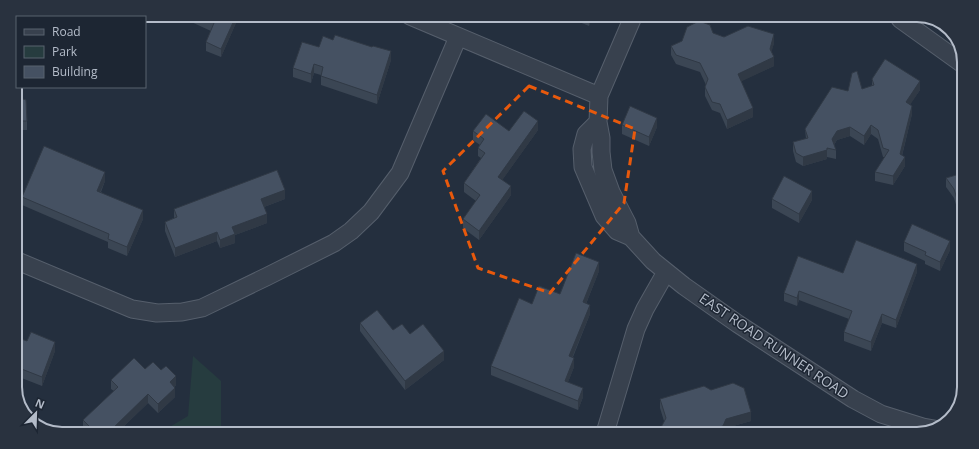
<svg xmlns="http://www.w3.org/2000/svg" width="979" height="449" font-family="'Open Sans',sans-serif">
  <rect width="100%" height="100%" fill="#242f3e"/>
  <path fill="#263c3f" d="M193,356L221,381V431H163L188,416Z"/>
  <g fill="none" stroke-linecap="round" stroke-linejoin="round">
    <g stroke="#565f6c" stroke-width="19">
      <path id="street" d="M410,16L599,96
        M900,19L964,65
        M598,122L586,134L582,149L583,167L604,216L617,231L631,237L653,261L684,286L738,324L853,399L881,414L923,427L934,429
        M631,237L627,223L611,192L603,170L601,152V138L598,122L599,96L633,17
        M15,260L132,309L157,313L182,312L202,308L266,277L334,243L351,231L371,212L400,173L458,37
        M605,433L636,329L645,309L666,272"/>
    </g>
    <use href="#street" stroke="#38414e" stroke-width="17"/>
  </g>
  <path fill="#3b4654" d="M176,15L239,16L221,57L206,51V42L211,31Z
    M577,17H592L589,26L577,21Z
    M713,33L724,37L774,43L771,52L774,66L741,81L753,117L727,129L720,113L712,110L705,96V87L706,85L700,72L676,64L671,55V46Z
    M319,47L391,60L377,104L321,85V75L314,73L311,83L293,77V68Z
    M872,79L920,90L910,104L912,114L902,156L905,166L893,185L875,181V172L885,157H883L878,139L871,134L864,145L850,136L837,140L834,145L836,150V159L827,157V159L803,166L796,162L793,151V142L806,139L805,129L848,91L862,89L872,86Z
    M15,98L27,121V130H15Z
    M622,125L657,127L649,146L622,134Z
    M538,130L502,180L511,195L479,240L463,228V219L476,201L464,192V183L481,158L478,156V148L480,145L473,140V131H509Z
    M963,173L962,210L957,208L954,198L946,187V178Z
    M105,181L101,192L143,219L127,256L108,248V242L22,205V197Z
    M285,199L264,207L267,223L235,235V243L220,248L217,241L175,257L165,231V222L174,218V209Z
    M772,199L812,200L799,223L772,208Z
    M904,242L950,250L940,271L925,264V261L904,251Z
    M599,271L586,304L590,314L573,357L574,367L568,382L583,397L578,410L491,375V366L532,304L560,294Z
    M917,272L896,328L882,323L871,351L844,341V332L849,319L799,300L797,306L784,301V293L843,273Z
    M360,323L410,334L444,360L405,390L360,331Z
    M15,337L55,351L42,386L19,377L18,381L15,380Z
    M145,369L176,385L174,387L175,397L158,413L148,403L119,431L84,430L83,429V420L114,391L111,389V380Z
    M660,399L751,421L726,428L664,421L660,408Z"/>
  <path fill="#303945" d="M236,16H239L221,57V49Z
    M589,17H592L589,26Z
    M774,34V43L770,58V49Z
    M391,51V60L377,104V95Z
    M774,57V66L738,83V74Z
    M314,64V73L311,83V74Z
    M920,81V90L906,111V102Z
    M912,106V114L900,163V154Z
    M753,108V117L727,129V120Z
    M657,118V127L649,146V137Z
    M538,121V130L498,186V177Z
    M871,125V134L864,145V136Z
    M850,127V136L837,140L832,148V139L837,131Z
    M827,148V159L803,166V157Z
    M905,157V166L893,185V176Z
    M105,172V181L97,199V191Z
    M511,186V195L479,240V231Z
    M285,190V199L261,208V199Z
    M812,191V200L799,223V214Z
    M143,210V219L127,256V247Z
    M267,214V223L235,235V243L220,248V240L232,227Z
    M217,232V241L175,257V248Z
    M950,241V250L940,271V262Z
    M599,262V271L583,311V302Z
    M917,264V272L896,328V320Z
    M799,291V300L797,306V298Z
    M590,305V314L569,365V356Z
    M882,314V323L871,351V342Z
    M18,320V329L15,335V326Z
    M55,342V351L42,386V377Z
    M444,351V360L405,390V381Z
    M574,358V367L565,390V381Z
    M19,368V377L18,381V372Z
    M176,376V385L170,391V382Z
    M175,388V397L158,413V404Z
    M583,388V397L578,410V401Z
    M148,394V403L119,431H110Z
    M751,412V421L726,428L723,433H701V432L726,419Z"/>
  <path fill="#455162" stroke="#303945" d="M197,16H236L221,49L206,42L214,23Z
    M699,21L710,25L713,33L724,37L748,26L774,34L770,49L774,57L738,74L753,108L727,120L720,104L712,102L705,87L708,79L700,63L676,55L671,46L682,41L687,27Z
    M335,35L372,47L373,46L391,51L377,95L321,76L323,67L314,64L311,74L293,68L302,42L319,47L323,36L333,40Z
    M885,59L920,81L906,102L912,106L900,154L905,157L893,176L875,172L889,150L883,148L878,130L871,125L864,136L850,127L837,131L832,139L836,150L827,148V150L803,157L796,153L793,142L808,138L805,129L832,87L848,91L852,73L857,71L862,89L874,85L872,79Z
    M15,98H20L26,100L27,121H15Z
    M630,106L657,118L649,137L622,125Z
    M524,111L538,121L498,177L511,186L479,231L463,219L480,195L464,183L485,153L478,148L484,139L473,131L486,114L509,131Z
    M44,146L105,172L97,191L143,210L127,247L108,239L109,234L22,197Z
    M277,170L285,190L261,199L267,214L232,227L235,234L220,240L217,232L175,248L165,222L177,217L174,209Z
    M963,173L962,201L957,199L954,189L946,178Z
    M784,176L812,191L799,214L772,199Z
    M912,224L950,241L940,262L925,255L926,252L904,242Z
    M856,240L917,264L896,320L882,314L871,342L844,332L852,311L799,291L797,298L784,293L798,256L843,273Z
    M576,253L599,262L583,302L590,305L569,356L574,358L565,381L583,388L578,401L491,366L519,298L532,304L539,286L560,294Z
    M377,310L393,330L402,324L410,334L423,324L444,351L405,381L360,323Z
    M15,319L18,320L15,326Z
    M31,332L55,342L42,377L19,368L18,372L15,371V337L27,341Z
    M134,358L145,369L153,362L161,370L166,366L176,376L170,382L175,388L158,404L148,394L110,431L93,430L83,420L118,387L111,380Z
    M733,383L744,388L751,412L726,419L723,426L701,432V433H658L666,418L660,399L704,386L711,390Z"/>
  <path fill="none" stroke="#e8590c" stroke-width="3" stroke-dasharray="8 5" stroke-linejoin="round" d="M529,86L635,129L624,203L550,293L478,268L443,171Z"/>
  <g text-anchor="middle" stroke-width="3" stroke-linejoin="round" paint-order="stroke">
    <g font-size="14" fill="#b4bcc9" stroke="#1d2633">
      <text transform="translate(774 346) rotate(34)" y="5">EAST ROAD RUNNER ROAD</text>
    </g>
  </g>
  <path d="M0 0H979V449H0ZM62 22H917A40 40 0 0 1 957 62V387A40 40 0 0 1 917 427H62A40 40 0 0 1 22 387V62A40 40 0 0 1 62 22Z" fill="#29323f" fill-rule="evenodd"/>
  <path fill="none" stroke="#b4bcc9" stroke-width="2" d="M62 22H917A40 40 0 0 1 957 62V387A40 40 0 0 1 917 427H62A40 40 0 0 1 22 387V62A40 40 0 0 1 62 22Z"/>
  <rect x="16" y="16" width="130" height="72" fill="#1d2633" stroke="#59626f"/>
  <rect x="24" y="29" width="20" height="6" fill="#38414e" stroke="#59626f"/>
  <text x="52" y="36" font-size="12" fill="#b4bcc9">Road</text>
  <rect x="24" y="46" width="20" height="12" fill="#263c3f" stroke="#59626f"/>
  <text x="52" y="56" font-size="12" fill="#b4bcc9">Park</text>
  <rect x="24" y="66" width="20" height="12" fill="#455162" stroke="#59626f"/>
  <text x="52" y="76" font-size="12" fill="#b4bcc9">Building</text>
  <g transform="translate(36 413) rotate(23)" stroke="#1d2633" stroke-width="3" paint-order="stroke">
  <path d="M0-3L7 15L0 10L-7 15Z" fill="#b4bcc9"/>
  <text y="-6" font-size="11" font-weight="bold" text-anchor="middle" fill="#b4bcc9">N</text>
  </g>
</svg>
